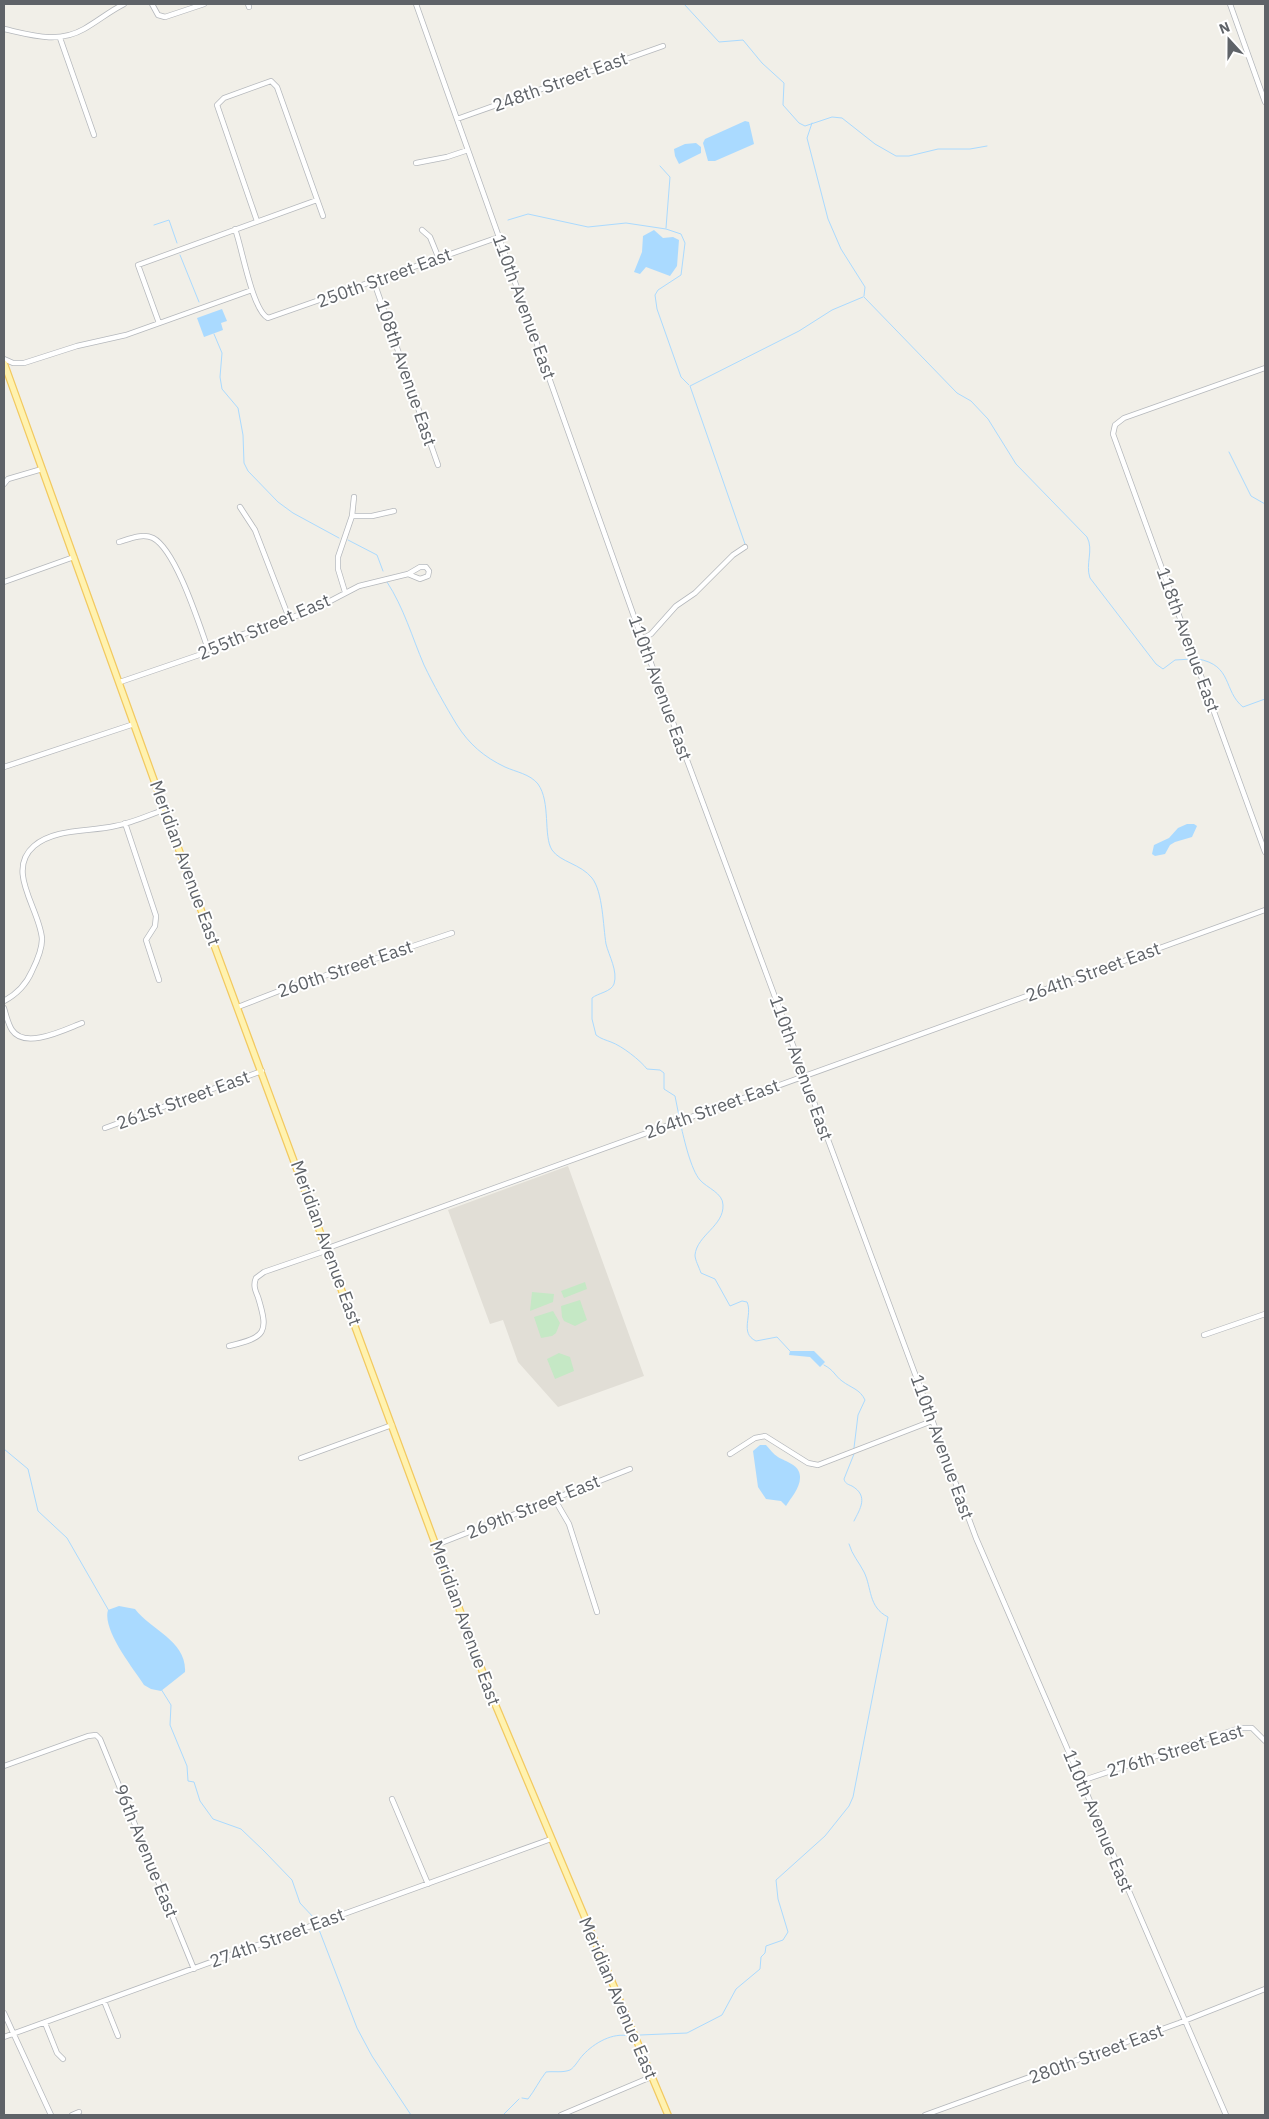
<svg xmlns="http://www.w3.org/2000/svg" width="1269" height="2119" font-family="'IBM Plex Sans',sans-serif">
  <rect width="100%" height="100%" fill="#f1efe8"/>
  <path fill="#e1ded6" d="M568,1166L644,1376L558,1407L518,1362L503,1320L490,1324L448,1210Z"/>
  <path fill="#c5e8c5" d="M585,1282L587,1289L564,1298L561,1291Z
    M532,1292L554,1294L553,1302L530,1311Z
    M580,1300L587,1320L575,1326L564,1321L562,1317L561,1306Z
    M553,1311L560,1323L556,1333L552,1336L541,1338L534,1317Z
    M559,1353L570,1357L574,1371L555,1379L547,1359Z"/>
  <path fill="#aadaff" d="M745,121L749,122L754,144L715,161H708L703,143L705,139Z
    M696,143L701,147V153L679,164L675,156L674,149L685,144Z
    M654,230L663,238L673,237L679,240L677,266L670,276L646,267L640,274L634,272L642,252L643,236Z
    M222,309L227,321L221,323L223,330L204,337L197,318Z
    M1187,824H1194L1197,826L1192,837L1175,842L1170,845L1165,854L1155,856L1152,854L1154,845L1169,838L1178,828Z
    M790,1351H814L825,1362L820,1367L810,1357L789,1355Z
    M760,1445H766C770,1449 773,1454 778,1457C786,1462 801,1465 800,1478C800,1488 790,1499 786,1506L781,1501L766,1499L758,1487L753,1451Z
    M119,1606L135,1609C151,1630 187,1641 185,1672L161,1691L151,1689L144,1685C133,1668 102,1630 108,1610Z"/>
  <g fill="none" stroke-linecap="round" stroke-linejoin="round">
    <path stroke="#aadaff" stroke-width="1" d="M684,4L719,42L743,40L762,63L784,83L783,105L799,123L805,126L832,117L842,118L875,144L896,156H909L938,149H970L987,146
      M812,123L807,138L828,219L841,249L865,287L864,296
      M660,166L670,177L666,228
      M508,220L528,214L588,227L626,223L666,229L681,234L685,243L681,275L658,290L655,295L657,309L681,377L689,385
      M154,225L169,220L177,243
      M180,255L199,302
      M864,297L957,393L971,401L988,419L1016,464L1087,537C1094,550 1085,564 1090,578L1156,664L1163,669L1175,660L1192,659
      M214,334L222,353L220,377L222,389L238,408L243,435L244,463L248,471L278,502L293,513L339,538
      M1229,452L1251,496L1265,504
      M348,540L377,555L383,571
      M745,544L690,386L799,331L832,310L863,297
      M387,582C404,608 412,637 424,665C433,684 446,707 457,725C469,744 484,757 505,767C516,772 530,774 538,784C551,802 543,836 552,850C560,862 581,864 592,878C603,892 603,926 606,944C609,956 618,971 614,984C611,992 598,993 592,998V1019L596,1035C601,1039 606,1040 611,1042C622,1046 640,1060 647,1069L660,1070L664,1073V1089L675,1096L679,1116
      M1198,659C1233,665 1223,691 1243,707L1265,699
      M681,1126C684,1139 691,1170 700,1180C707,1188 723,1193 723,1205C724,1226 697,1235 695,1255C695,1260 699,1267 701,1273L715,1279L730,1306L742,1301L747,1302C753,1315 739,1333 756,1341L777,1337L790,1351
      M824,1365C834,1370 835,1376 842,1381C851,1388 860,1389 865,1400L858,1415L854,1448
      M4,1449L28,1469L38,1511L67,1538L109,1611
      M854,1521C860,1509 869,1496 852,1486C847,1484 845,1483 844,1479L854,1454
      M161,1689L171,1705L170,1725L187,1766L188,1781L194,1782L200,1801L213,1819L241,1829L264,1851L292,1880L300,1903L315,1919
      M318,1927L357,2028L372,2056L411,2115
      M640,2035L687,2033L722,2015L736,1989L760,1969L761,1957L765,1953L766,1946L783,1940L788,1932L778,1899L776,1880L825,1836L849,1806L853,1797L888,1617C868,1607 872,1588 864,1572C859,1562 852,1555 849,1544
      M522,2098L528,2099C535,2090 539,2081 546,2072C554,2071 562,2073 570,2070C575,2067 579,2059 583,2055C594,2043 613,2032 629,2036
      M503,2115L519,2099"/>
    <g stroke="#b5b8bc" stroke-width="6">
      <path id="minor" d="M152,4L158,15L165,17L204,4
        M248,4L249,7
        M416,4L642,639L976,1538L1226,2115
        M1230,4L1265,102
        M4,29C31,35 58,44 84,29C98,21 110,11 124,4
        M60,38L94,135
        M457,119L663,46
        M416,163L447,157L468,150
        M257,221L217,105L224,98L271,81L277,87L323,216
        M235,229C242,247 252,310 268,318L499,237
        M422,230L430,237L439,259
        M374,282L438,465
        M159,323L138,265L317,200
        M4,359L13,363H24L77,346L126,335L252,290
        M1265,368L1124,418L1115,425L1113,434L1265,852
        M4,484L8,479L42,469
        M240,507L255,530L289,618
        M352,516H372L394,511
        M119,542C129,539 142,533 153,538C176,550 199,624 208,649
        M4,582L74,557
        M345,592L338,569V557L352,516L354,497
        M642,639L651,634L676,606L695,593L733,555L745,547
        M120,682L199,655L218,643L313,610L359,586L408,574L420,567H426L429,571L428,576L420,579L408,574
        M4,767L134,724
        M125,823L156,916L155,926L146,940L159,980
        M4,1001C17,994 26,985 32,971C37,961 42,950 42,939C40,909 5,871 34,846C55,828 90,832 115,826C132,823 149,815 166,809
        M238,1007L279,991L452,933
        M4,1008C6,1015 8,1024 12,1030C25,1050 66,1029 82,1023
        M105,1128L262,1071
        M328,1248L1265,910
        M1204,1335L1265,1314
        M229,1346C266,1337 269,1333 258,1297C255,1290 253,1285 256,1278L264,1272L328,1250
        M730,1454L755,1438L765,1436L808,1463L818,1465L932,1421
        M301,1458L392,1425
        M555,1500L569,1524L597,1612
        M436,1545L630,1469
        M4,1766L88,1736L96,1735L100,1739L194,1969
        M1081,1781L1240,1728H1252L1265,1741
        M392,1799L428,1884
        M104,2001L118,2036
        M4,2013L51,2115
        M45,2023L57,2053L63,2059
        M4,2037L551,1839
        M72,2115L79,2112
        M561,2115L651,2077
        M925,2115L1179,2023L1265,1989"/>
    </g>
    <g stroke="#f2c960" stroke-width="8">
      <path id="major" d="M4,363L183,861L490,1692L668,2115"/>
    </g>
    <use href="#minor" stroke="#fff" stroke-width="4.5"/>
    <use href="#major" stroke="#fff2af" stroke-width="5.5"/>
  </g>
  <g text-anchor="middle" stroke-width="4" stroke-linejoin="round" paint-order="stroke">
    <g font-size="18" fill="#5f6368" stroke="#fff">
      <text transform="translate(560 82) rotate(-20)" y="6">248th Street East</text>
      <text transform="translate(384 278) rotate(-20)" y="6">250th Street East</text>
      <text transform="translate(524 307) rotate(70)" y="6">110th Avenue East</text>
      <text transform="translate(406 373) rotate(71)" y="6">108th Avenue East</text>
      <text transform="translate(264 627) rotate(-23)" y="6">255th Street East</text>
      <text transform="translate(1188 640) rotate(70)" y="6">118th Avenue East</text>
      <text transform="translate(660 688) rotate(70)" y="6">110th Avenue East</text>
      <text transform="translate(185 863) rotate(70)" y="6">Meridian Avenue East</text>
      <text transform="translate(345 969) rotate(-19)" y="6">260th Street East</text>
      <text transform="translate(1093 972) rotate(-20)" y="6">264th Street East</text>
      <text transform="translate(801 1068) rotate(70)" y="6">110th Avenue East</text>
      <text transform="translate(183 1100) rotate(-20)" y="6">261st Street East</text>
      <text transform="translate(712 1109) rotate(-20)" y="6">264th Street East</text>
      <text transform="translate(326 1243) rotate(70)" y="6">Meridian Avenue East</text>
      <text transform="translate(942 1447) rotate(70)" y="6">110th Avenue East</text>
      <text transform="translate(533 1507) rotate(-22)" y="6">269th Street East</text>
      <text transform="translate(465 1623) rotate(70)" y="6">Meridian Avenue East</text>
      <text transform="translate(1175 1751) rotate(-17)" y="6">276th Street East</text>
      <text transform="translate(1098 1821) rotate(67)" y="6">110th Avenue East</text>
      <text transform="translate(146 1851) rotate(68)" y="6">96th Avenue East</text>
      <text transform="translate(277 1938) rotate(-20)" y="6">274th Street East</text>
      <text transform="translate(618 1998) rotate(67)" y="6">Meridian Avenue East</text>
      <text transform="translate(1096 2054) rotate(-20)" y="6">280th Street East</text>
    </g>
  </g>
  <rect width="1269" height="2119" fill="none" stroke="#5f6368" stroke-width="10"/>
  <g transform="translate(1229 40) rotate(339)" stroke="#ffffff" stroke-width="4" paint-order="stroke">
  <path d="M0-4L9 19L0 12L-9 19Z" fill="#5f6368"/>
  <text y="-8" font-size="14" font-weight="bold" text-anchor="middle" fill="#5f6368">N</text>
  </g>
</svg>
